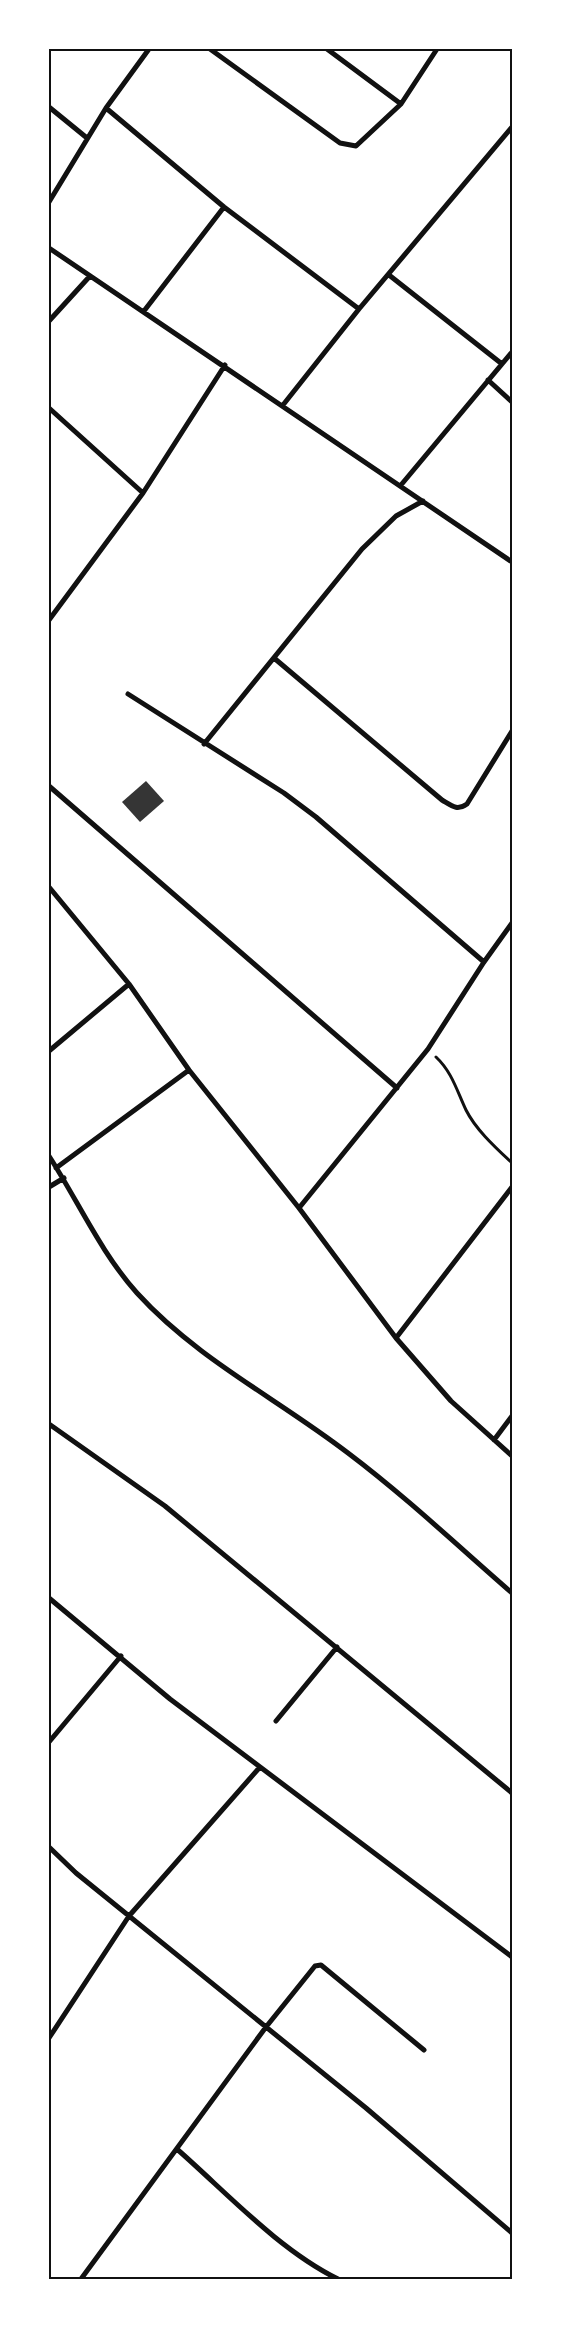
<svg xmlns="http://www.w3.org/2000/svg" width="561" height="2328" font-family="'PT Sans',sans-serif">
  <rect width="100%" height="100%" fill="#fff"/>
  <path fill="#353535" d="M146,781L164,801L140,822L122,802Z"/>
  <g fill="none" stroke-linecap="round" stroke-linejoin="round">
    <path stroke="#111" stroke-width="3" d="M436,1057C452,1072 457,1091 466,1110C476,1130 496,1148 512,1163"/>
    <path stroke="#111" stroke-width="5" d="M210,49L340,143L356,146L401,104L437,49
      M327,49L401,104
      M49,107L87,138
      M106,108L224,207L359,309
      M49,202L106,108L149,49
      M49,248L512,562
      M389,275L502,364
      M144,311L224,207
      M49,321L90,276
      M488,380L512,402
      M283,405L359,309L512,127
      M49,408L143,493
      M401,485L512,352
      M49,620L143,493L225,365
      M274,658L442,800C452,806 457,811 467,804L512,731
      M128,694L284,793L316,817L484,962
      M204,744L362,549L396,516L423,501
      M49,786L397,1088
      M49,887L129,984L189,1070L299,1208L396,1338L451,1401L512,1456
      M49,1051L129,984
      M49,1156C78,1201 101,1253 137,1293C197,1359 278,1399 348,1453C405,1496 458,1546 512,1593
      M56,1168L189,1070
      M49,1187L64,1178
      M299,1208L428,1049L484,962L512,923
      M396,1338L512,1187
      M49,1424L165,1506L512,1793
      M494,1440L512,1416
      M49,1598L170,1699L512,1957
      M276,1721L337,1647
      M49,1742L121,1656
      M49,1847L76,1873L366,2108L512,2233
      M49,2038L129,1916L260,1767
      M178,2150C227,2193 279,2250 338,2279
      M81,2279L266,2027L315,1966L321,1965L424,2050"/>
  </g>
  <rect width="561" height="2328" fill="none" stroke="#ffffff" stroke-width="100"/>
  <rect x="50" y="50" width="461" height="2228" fill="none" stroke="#111" stroke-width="2"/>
</svg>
